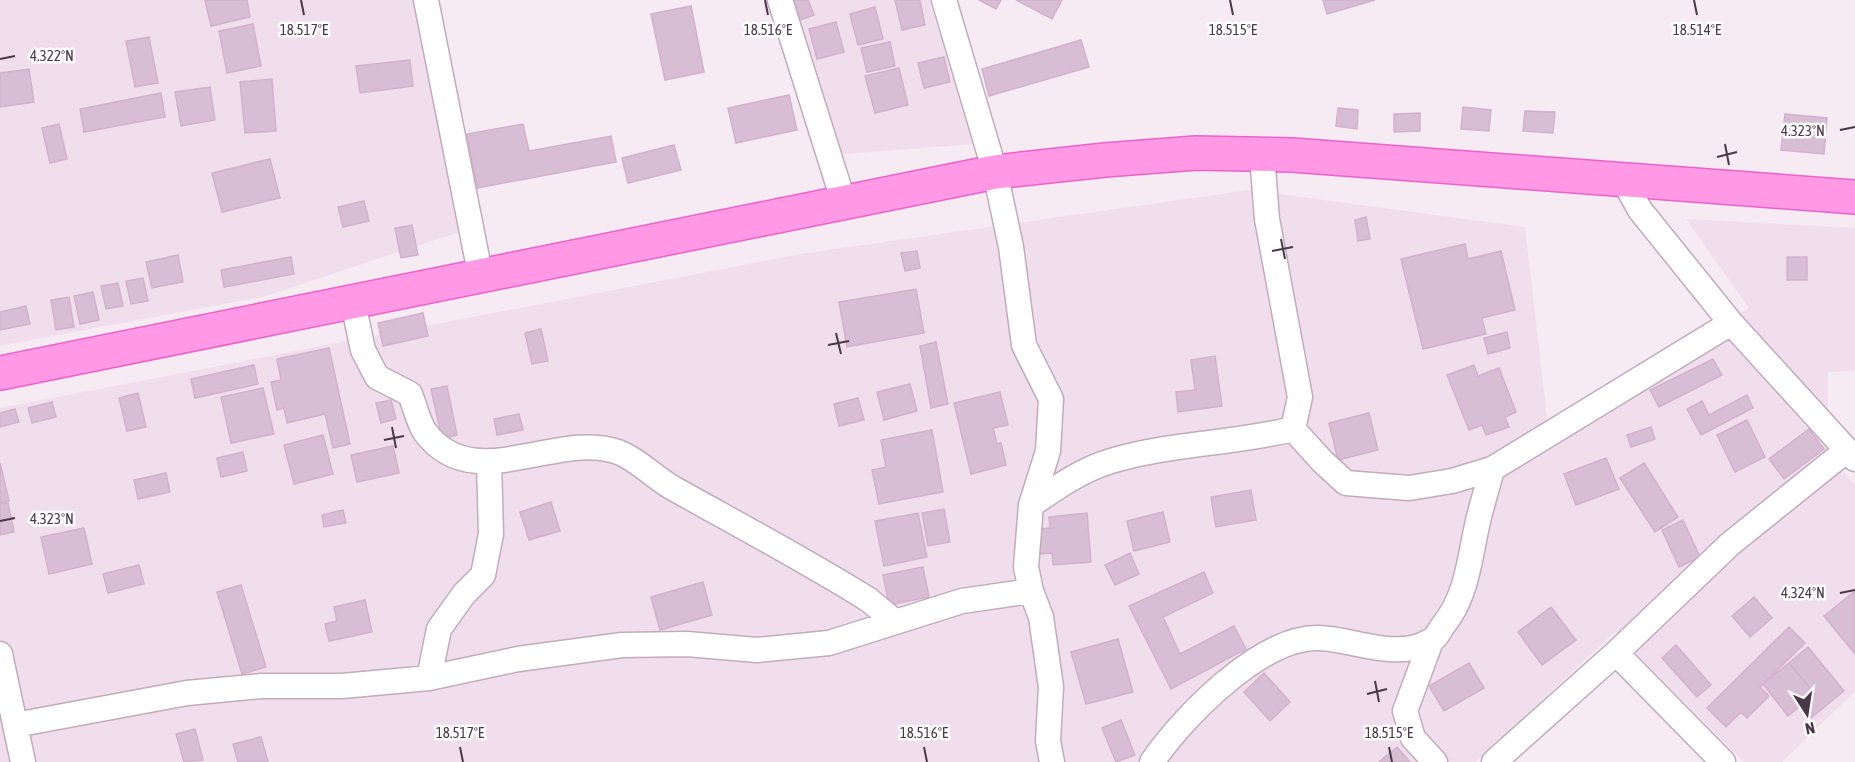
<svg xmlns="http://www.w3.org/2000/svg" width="1855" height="762" font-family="'Asap Condensed',sans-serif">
  <rect width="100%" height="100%" fill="#f6eaf3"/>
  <path fill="#f1deed" d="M0,0H439L481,225L262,297L0,346Z
    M772,0H929L974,144L831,155Z
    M1249,190L1525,227L1548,428L1749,308L1686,219L1855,228V371L1828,372V455L1855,485V691L1782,762H1744L1615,632L1476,762H0V408L800,254Z"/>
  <path fill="#d8bed4" stroke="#d3b1ce" stroke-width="1.5" d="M205,0H247L250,17L211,26Z
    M787,0H808L814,15L795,22Z
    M895,0H920L925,25L902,30Z
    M979,0H1001L996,9Z
    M1016,0H1062L1052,19Z
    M1323,0H1375L1327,14Z
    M691,6L704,72L665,80L651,14Z
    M875,7L883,39L858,45L850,14Z
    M836,22L844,52L817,59L809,29Z
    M253,24L261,66L227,73L219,31Z
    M149,37L158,83L135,87L126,41Z
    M1081,40L1089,67L989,96L982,69Z
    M890,42L895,66L867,72L861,48Z
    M944,57L950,82L924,88L918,63Z
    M410,60L413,86L360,93L356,66Z
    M899,68L908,105L875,113L865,76Z
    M29,69L34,102L0,107V73Z
    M272,79L276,131L245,133L240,82Z
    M210,87L215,120L181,126L175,92Z
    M161,93L165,117L84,132L80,109Z
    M789,95L797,130L736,143L728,108Z
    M1463,107L1491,110L1489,131L1461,129Z
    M1338,108L1358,110L1357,129L1336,126Z
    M1525,111L1555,112L1553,133L1523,131Z
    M1420,113V131L1394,132V114Z
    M1785,114L1827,118L1824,154L1781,150Z
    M59,124L67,159L50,163L42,128Z
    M523,124L529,151L611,136L616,162L477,188L467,134Z
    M674,145L681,170L628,183L622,158Z
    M270,159L280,198L222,212L212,173Z
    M364,201L369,221L343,227L338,207Z
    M1366,217L1370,239L1358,241L1355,220Z
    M412,225L418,255L401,258L395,228Z
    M1465,244L1468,259L1501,251L1515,310L1482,318L1486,334L1423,349L1401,259Z
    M917,251L920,268L905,271L901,253Z
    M178,255L183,282L152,288L146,262Z
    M291,257L294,274L224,287L221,270Z
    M1787,257H1807V280H1787Z
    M143,278L148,301L131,304L126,281Z
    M118,283L123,306L106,309L101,286Z
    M916,289L924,333L847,347L839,302Z
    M93,292L99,320L80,324L74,296Z
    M69,297L74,327L56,330L51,300Z
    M26,306L30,324L0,330V312Z
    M423,313L428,336L383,346L378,323Z
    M541,329L548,361L532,364L525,333Z
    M1507,332L1510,348L1488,354L1484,338Z
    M936,342L948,404L931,408L920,346Z
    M329,348L350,444L333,448L325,414L287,423L284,408L277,410L271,382L281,380L277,359Z
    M1215,356L1222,406L1178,412L1176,392L1195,390L1191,360Z
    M1713,359L1722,375L1659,407L1650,390Z
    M254,365L258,384L195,398L191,379Z
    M1474,365L1478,376L1499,368L1516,412L1505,417L1509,427L1486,435L1482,425L1469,430L1447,375Z
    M910,384L917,411L884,420L877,392Z
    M447,386L457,435L442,439L431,389Z
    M263,388L274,434L231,443L221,397Z
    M1000,392L1008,425L993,428L997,444L1001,443L1006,465L971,474L954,403Z
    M138,393L146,427L127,431L119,398Z
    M1747,395L1753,408L1701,435L1687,409L1702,401L1709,415Z
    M858,398L864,420L839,426L834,404Z
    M391,400L396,419L381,423L376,403Z
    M52,402L56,417L32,423L28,408Z
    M15,409L19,422L0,427V413Z
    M1369,413L1378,450L1338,460L1329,423Z
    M519,414L523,430L497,435L494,419Z
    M1747,420L1765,457L1735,472L1717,435Z
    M1651,427L1655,439L1631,447L1627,435Z
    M1809,429L1824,449L1784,479L1769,459Z
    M932,430L943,492L879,504L872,470L886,467L881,440Z
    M323,435L333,474L294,484L284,445Z
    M393,446L399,473L357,482L351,455Z
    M243,452L247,471L221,477L217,458Z
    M1606,458L1619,489L1576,505L1564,474Z
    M0,463L9,501L0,503Z
    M1644,463L1678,517L1655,532L1620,478Z
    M166,473L170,492L138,499L134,480Z
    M1251,490L1256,520L1216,527L1211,497Z
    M551,502L560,531L529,540L520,512Z
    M8,503L14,532L0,535V504Z
    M944,509L950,542L928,546L922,513Z
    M343,510L346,523L324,527L322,515Z
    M1163,512L1170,542L1134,551L1127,521Z
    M918,513L927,557L884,566L875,521Z
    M1087,513L1091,562L1053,565L1052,553L1040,554L1038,529L1050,528L1049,517Z
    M1683,520L1700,557L1679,567L1662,530Z
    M84,528L92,564L49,574L41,537Z
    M1130,553L1139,574L1115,585L1105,565Z
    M139,565L144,584L108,593L103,574Z
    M923,567L929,597L889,605L883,575Z
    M1204,572L1213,593L1163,617L1180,654L1234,626L1246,649L1171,689L1129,606Z
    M703,582L712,615L660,630L651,597Z
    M241,585L266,667L242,674L217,592Z
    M1855,591V654L1824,616Z
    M1754,597L1772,618L1750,637L1732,616Z
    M365,600L372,632L329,641L325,624L337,621L334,607Z
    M1551,607L1576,640L1542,665L1518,632Z
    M1789,627L1805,643L1760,687L1769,696L1747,718L1741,712L1726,727L1707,708Z
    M1118,639L1133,692L1086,704L1071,652Z
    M1676,645L1711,685L1697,697L1662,658Z
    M1808,647L1844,691L1811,718L1801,705L1815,694L1789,663Z
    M1469,663L1484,688L1444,711L1429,686Z
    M1789,663L1815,694L1788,716L1763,684Z
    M1264,673L1290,702L1270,721L1244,692Z
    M1121,720L1135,755L1116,762L1102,728Z
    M195,729L203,760L184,762L176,734Z
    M261,737L268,762H238L233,744Z
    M1397,747L1410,762H1379Z"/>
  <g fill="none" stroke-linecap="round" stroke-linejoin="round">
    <g stroke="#c2abbd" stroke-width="27">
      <path id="minor" d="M426,0L481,278
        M780,0L844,203
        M944,0L995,172L1011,247L1024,345L1051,399L1048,451L1031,505L1026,567L1031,591L1041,617L1051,687L1048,741L1052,762
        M1262,155L1267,219L1300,397L1293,429
        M1624,181L1640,210L1731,323L1855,459
        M353,303L363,350L377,377L410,394C415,406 418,422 425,432C473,497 556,430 618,452C637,459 654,477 671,487C737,524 805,560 869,600L894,621
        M1031,505C1056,488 1081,470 1111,461C1170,443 1233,444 1293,429L1322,461L1346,483L1409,488L1452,481L1492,469
        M1431,641L1405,711L1413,738L1435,762
        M1616,653L1723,762
        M0,654L23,762
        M429,678L439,629L464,594L483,575L491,534L489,462
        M15,725L187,693L262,686H342L429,678L518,659L622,645L687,644L757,650L829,643L962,601L1031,591
        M1152,762C1182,718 1261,636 1319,638C1353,639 1398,661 1430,641C1435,639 1439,632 1442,627C1469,594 1469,557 1479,517C1483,501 1488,485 1492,469L1731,323
        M1494,762L1616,653L1730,544L1847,450"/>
    </g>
    <g stroke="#eb62cb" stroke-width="36">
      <path id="primary" d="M0,373L995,172L1105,160L1196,153L1292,155L1855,197"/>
    </g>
    <use href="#minor" stroke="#fff" stroke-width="24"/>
    <use href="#primary" stroke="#ff99e5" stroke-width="33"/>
  </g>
  <path fill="none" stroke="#4a3747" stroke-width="2" d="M301,0L304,15M765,0L768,15M1230,0L1233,15M1694,0L1697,15M0,59L15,56M1840,130L1855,127M1725,144L1729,165M1717,157L1737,152M1281,239L1285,259M1272,251L1293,247M836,333L841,354M828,345L849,341M392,427L396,448M384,440L404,436M0,521L15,518M1840,593L1855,590M1375,681L1379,702M1367,694L1387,689M460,747L463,762M924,747L927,762M1389,747L1392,762"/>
  <g font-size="15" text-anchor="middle" fill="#4a3747" stroke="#fff" stroke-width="5" stroke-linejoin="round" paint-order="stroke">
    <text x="304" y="35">18.517°E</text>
    <text x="768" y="35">18.516°E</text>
    <text x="1233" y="35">18.515°E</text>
    <text x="1697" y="35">18.514°E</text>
    <text x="52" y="61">4.322°N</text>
    <text x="1803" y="136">4.323°N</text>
    <text x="52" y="524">4.323°N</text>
    <text x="1803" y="598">4.324°N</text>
    <text x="460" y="738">18.517°E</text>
    <text x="924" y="738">18.516°E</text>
    <text x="1389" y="738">18.515°E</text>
  </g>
  <g transform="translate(1807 714) rotate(168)" stroke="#ffffff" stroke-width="4.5" paint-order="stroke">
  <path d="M0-4.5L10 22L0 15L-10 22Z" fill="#4a3747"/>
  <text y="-9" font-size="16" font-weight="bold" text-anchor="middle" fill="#4a3747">N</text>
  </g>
</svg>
